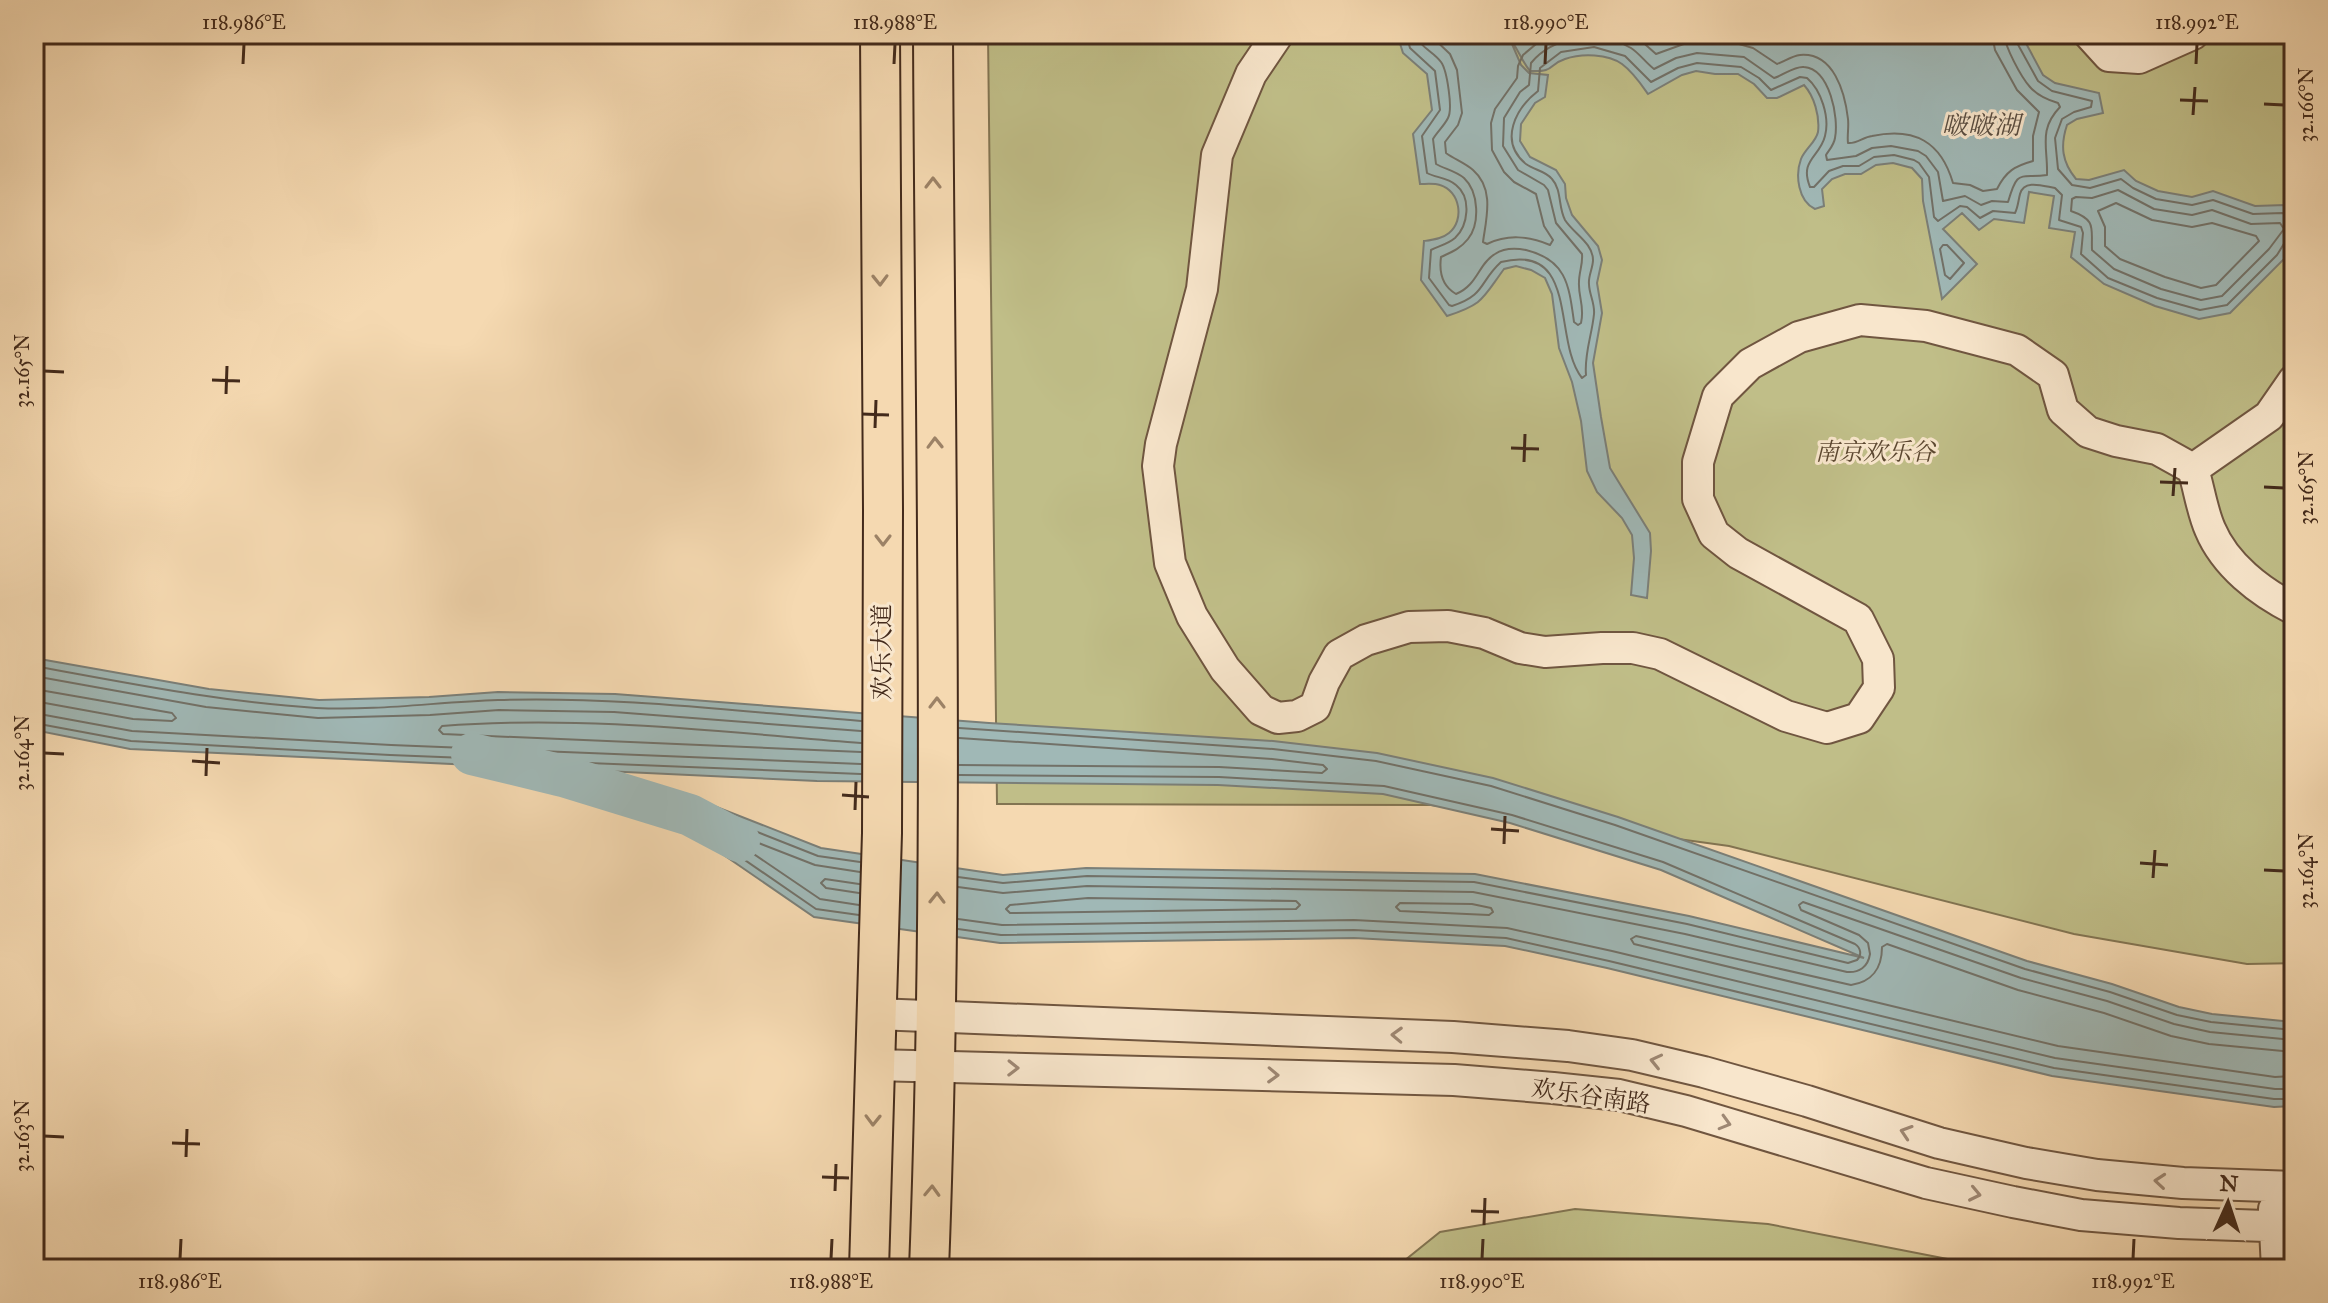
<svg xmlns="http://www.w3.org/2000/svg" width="2328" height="1303" font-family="'IM FELL Great Primer','Noto Serif SC',serif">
  <rect width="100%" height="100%" fill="#f5d9b1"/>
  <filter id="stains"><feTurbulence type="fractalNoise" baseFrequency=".0025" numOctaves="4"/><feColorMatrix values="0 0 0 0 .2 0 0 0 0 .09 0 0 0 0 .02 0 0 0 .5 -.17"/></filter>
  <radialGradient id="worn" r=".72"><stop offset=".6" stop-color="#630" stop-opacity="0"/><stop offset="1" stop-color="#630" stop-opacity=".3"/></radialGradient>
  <path fill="#c0be88" stroke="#827452" stroke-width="2" d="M988,34H2294V963L2247,964L2074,934L1729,846L1431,805L997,804Z
    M1575,1209L1768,1224L1999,1269H1394L1440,1232Z"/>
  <path fill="#a0b8b6" stroke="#7b7f78" stroke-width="2" d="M1397,34H1503L1512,44L1521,65L1529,73L1548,75L1545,97L1535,103L1521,124L1520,141L1530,157L1556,170L1565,184L1566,198L1572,215L1598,246L1602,260L1597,283L1602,313L1593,363L1601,417L1610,468L1650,533L1651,551L1647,598L1631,595L1634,558L1632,535L1622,518L1597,492L1587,471L1581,421L1572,382L1559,348L1552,294L1545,278L1531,270L1516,266L1504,269C1482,299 1484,304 1447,316L1421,280L1424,241C1432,240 1442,239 1449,233C1465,220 1460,191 1440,185C1434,183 1426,184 1420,184L1413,134L1432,110L1427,74L1403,53Z
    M1506,34H2021L2043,75L2055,83L2099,93L2103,113L2077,119L2067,125C2060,146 2062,162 2076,179L2089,180L2124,170L2136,181L2158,191L2192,197L2213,191L2255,206L2285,205L2294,211V241L2284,259L2230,313L2199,319L2155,306L2104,284L2071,257L2075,232L2049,228L2054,196L2029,192L2024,223L1994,219L1979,230L1962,213L1943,229L1977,264L1942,299L1923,201L1922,179L1912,168L1893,163L1876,165L1861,174H1845L1832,179L1822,189L1824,206L1815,209C1798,201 1795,175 1801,159C1805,149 1816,142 1818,132C1820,116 1814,96 1804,85L1777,98H1767L1754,84L1738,74H1715L1696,71L1682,75L1648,94C1641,84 1633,72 1622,64C1608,54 1582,53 1565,59C1547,65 1556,72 1530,71C1520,59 1517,45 1506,34Z
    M34,658L209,689L319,700L429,697L498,692L615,694L989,723L1273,741L1377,753L1493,778L1618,817L2027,961L2112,984L2179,1007L2212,1014L2294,1022V1106L2274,1107L2052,1076L1607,968L1505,946L1354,938L1000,943L814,917L686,829L694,798L821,848L1003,875L1086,868L1475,874L1689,916L1864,958L1661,870L1510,823L1383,794L1218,785L817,781L130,749L34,730Z"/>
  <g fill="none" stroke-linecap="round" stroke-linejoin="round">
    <path stroke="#727168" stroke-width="2" d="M1406,34L1410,48L1435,71L1440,110L1422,136L1427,173C1436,178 1447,177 1456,185C1472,198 1468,226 1455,238C1448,244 1439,246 1431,250L1429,278L1449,305L1452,306C1486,295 1479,282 1501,262C1580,242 1552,341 1582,378L1586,375C1584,354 1592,335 1594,314C1595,303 1589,294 1589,284C1588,276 1593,268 1593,260C1593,243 1573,233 1565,220C1558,207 1562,190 1552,179C1546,171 1534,170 1526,164C1498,141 1516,108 1538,91L1540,68L1561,52L1594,47L1625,56L1651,82L1678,68L1697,63L1741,67L1759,78L1771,90L1800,77L1807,78C1821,90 1830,117 1825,136C1820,157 1799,160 1810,187H1814L1829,171L1843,166H1859L1874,157L1894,155L1914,160L1919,163L1929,177L1934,217L1938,221L1960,206L1967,207L1980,218L1993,211L2015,213C2018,207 2018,202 2020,194C2024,179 2043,186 2055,188L2062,195L2059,220L2081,227L2083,233L2081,254L2108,278L2157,298L2200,310L2227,305L2277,255L2285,242L2294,239
      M1416,34C1420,48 1433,51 1441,62C1447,70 1453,109 1448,118C1444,126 1437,132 1433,139L1436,164C1445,169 1456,171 1464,178C1479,192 1480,224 1468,239C1460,249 1452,252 1441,257C1439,272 1442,286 1456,294C1478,285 1478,264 1495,254C1504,248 1516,248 1526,250C1567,260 1569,286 1574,322L1578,325L1581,323C1585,306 1578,297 1579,282C1579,272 1583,264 1582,254L1556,223L1548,190L1544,185L1518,170L1503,146L1504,118L1520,92L1529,85L1531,63C1553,36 1601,29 1631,48C1639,53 1646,63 1654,69L1676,58L1697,53L1744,57L1774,78C1784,75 1794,66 1804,67C1830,69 1839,118 1835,138C1834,145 1829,150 1826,155L1827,160L1856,156L1872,148L1891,146L1918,151L1926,156L1938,172L1943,201L1965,196L1981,205L1992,201L2008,202C2018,168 2019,179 2047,175C2048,147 2038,130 2060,107L2058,103C2048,100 2037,95 2030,87C2021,77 2005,47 2004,34
      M1429,34L1450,54L1457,70L1462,113L1458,125L1445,142L1446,153C1454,159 1465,163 1473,170C1495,189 1486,219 1483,242L1487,244C1508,234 1528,236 1550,245L1553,240L1544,226L1536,194L1514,182L1504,172L1492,150L1491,123L1495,109L1517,78L1518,66L1523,55L1548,34
      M1630,34L1638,38L1656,54L1692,41L1739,44L1753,48L1777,64C1785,61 1792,56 1800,55C1834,52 1845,93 1848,119C1849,127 1847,136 1848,143C1857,144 1863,137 1872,136C1915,127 1941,142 1953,183L1970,185L1983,191L1997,189C2006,171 2015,166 2033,161V136L2039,112L2017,90L1995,50L1992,34
      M2015,34L2016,41L2038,81L2052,91L2092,101L2091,107L2074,112L2062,119L2055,138L2058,169L2072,185L2090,188L2121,179L2133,188L2156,199L2192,205L2213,200L2253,214L2282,213L2294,217
      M2118,190L2154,209L2192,215L2212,210L2251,224L2280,223L2284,229L2269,249L2222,296L2201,300L2161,289L2114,269L2092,250C2091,228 2097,220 2071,211L2072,199L2076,197L2092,198Z
      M2116,203L2152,220L2192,227L2212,223L2256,236L2259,241L2216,285L2201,288L2165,277L2120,259L2105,246V227L2098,211Z
      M1943,245H1947L1964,263L1950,279L1945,275L1940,249Z
      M34,666C128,683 221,702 316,708C377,711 437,702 498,700C618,696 742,712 861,721
      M34,676L206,707L318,718L430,715L499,710L614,712L861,731
      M34,689L172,713L176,718L172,721L133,719L34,701
      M34,713L132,731L391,745L861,764
      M34,723L131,741L390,755L861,774
      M959,728L1273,749L1376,761L1491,786L1615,825L2025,969L2110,992L2177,1015L2211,1022L2294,1030
      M959,738L1272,759L1323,765L1327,769L1322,773L1219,767L959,765
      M861,752L443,734L439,730L442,726C582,715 722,732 861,743
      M958,877L1003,883L1087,876L1474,882L1687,924L1848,963L1857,960C1862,955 1861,948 1855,944L1663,862L1512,815L1384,786L1219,777L959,775
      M958,887L1003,893L1087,886L1473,892L1685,934L1847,972C1859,973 1868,967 1870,954L1868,943L1859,935L1801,910L1799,905L1803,902L2021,978L2107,1001L2174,1024L2210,1032L2294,1040
      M859,893L826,888L821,883L825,879L859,884
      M1088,898L1296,901L1300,905L1296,909L1010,913L1006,909L1010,905Z
      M1400,903L1472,904L1491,908L1493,912L1489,915L1400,911L1396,907Z
      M859,905L820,899L739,844L738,840L743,837L815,865L860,872
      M859,915L816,909L697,827L696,824L698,813L704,811L818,856L860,862
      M958,919L1002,925L1354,920L1507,928L1612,951L2055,1058L2275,1089H2294
      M958,929L1001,935L1354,930L1506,938L1609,961L2054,1068L2274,1099H2294
      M2294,1052L2209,1044L2171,1036L2104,1013L2018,990L1887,944L1882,947C1882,968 1872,982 1851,985L1636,936L1631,939L1634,944L2058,1046L2275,1077L2294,1076"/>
    <path stroke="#a0b8b6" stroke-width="42" d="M472,754L563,776L690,815L739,841"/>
    <g stroke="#705640" stroke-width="34">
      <path id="minor" d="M1278,34L1251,74L1217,155L1202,289L1161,444L1158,466L1170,563L1192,616L1225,669L1261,710L1278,718L1297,716L1315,707L1324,682L1339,655L1366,640L1409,627L1448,626L1484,633L1520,648L1545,652L1602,648H1633L1660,654L1786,716L1827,728L1859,718L1879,688L1878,659L1858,619L1738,553L1714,534L1698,499V462L1718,396L1750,364L1799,337L1860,320L1926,326L2017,350L2053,375L2063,410L2088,432L2116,441L2157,449L2193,469C2199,488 2202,511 2210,529C2225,565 2260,592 2294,609
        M2089,34L2109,56L2139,58L2193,34
        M2193,469L2269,416L2294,380
        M876,1014L1453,1037L1568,1046L1632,1055L1704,1072L1807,1101L1939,1143L2026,1163L2097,1175L2183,1183L2294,1187
        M874,1065L1454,1080L1553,1088L1619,1095L1686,1111L1926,1183L2013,1202L2081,1215L2179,1223L2294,1227
        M2274,1209L2277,1269"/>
    </g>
    <g stroke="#432a1b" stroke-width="42">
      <path id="major" d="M869,1269L882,833L883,510L880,34
        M929,1269C945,858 935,446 933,34"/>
    </g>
    <use href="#minor" stroke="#f8e6cc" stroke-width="30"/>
    <use href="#major" stroke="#f5d9b1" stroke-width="38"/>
  </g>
  <defs><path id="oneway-chevron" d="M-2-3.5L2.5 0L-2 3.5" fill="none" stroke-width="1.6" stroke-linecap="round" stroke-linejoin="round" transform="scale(2)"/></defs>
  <g stroke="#9c8266">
    <use href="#oneway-chevron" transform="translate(933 183) rotate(-90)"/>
    <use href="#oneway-chevron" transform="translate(880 280) rotate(89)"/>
    <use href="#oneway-chevron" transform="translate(935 443) rotate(-91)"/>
    <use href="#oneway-chevron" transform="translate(883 540) rotate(90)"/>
    <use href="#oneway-chevron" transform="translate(937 703) rotate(-90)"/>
    <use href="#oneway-chevron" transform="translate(937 898) rotate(-89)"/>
    <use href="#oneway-chevron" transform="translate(873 1120) rotate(91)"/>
    <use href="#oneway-chevron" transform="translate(932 1191) rotate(-88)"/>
  </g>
  <g stroke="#9e8874">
    <use href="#oneway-chevron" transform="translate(1397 1035) rotate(-178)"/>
    <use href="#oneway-chevron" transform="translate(1656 1061) rotate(-167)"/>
    <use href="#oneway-chevron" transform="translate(1013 1068) rotate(1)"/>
    <use href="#oneway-chevron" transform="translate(1273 1075) rotate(2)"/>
    <use href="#oneway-chevron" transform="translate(1725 1123) rotate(16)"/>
    <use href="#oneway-chevron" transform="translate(1906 1132) rotate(-162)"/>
    <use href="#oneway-chevron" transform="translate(2160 1181) rotate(-175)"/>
    <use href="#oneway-chevron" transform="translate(1975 1194) rotate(12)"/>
  </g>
  <path fill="none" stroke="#432a1b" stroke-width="3" d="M243,64L244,44M894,64L895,44M1545,64L1546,44M2196,64L2197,44M2180,100L2208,101M2264,104L2284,105M2193,115L2195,87M44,371L64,372M212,380L240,381M226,394L227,366M862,414L889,415M875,428L876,400M1511,448L1539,449M1524,462L1525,434M2160,482L2188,483M2264,487L2284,488M2173,496L2175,468M44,753L64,754M192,761L220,763M206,776L207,748M842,795L869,797M855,810L856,782M1491,829L1519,831M1504,844L1505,816M2140,863L2168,865M2264,870L2284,871M2153,878L2155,850M44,1136L64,1137M172,1143L200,1144M186,1157L187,1129M822,1177L849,1178M835,1191L836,1164M1471,1211L1499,1212M1484,1225L1485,1198M180,1259L181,1239M831,1259L832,1239M1482,1259L1483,1239M2133,1259L2134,1239"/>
  <g text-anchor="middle" stroke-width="6" stroke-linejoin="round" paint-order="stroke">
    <g font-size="24" font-style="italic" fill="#5c4831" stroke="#f8e6cc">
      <text x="1875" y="460">南京欢乐谷</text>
    </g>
    <g font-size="24" fill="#432a1b" stroke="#f8e6cc">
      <text transform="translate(882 652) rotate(-90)" y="8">欢乐大道</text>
      <text transform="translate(1591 1096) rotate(8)" y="8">欢乐谷南路</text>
    </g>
    <g font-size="26" font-style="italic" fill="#5a4e42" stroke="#f8e6cc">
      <text x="1981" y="134">啵啵湖</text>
    </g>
  </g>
  <rect width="2328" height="1303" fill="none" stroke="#f5d9b1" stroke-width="88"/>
  <g transform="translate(2228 1203) rotate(3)" stroke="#f8e6cc" stroke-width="6" paint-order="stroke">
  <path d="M0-6L14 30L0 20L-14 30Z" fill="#432a1b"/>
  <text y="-12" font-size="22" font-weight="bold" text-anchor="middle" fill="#432a1b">N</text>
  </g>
  <rect x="44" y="44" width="2240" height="1215" fill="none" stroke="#432a1b" stroke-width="3"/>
  <g font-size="20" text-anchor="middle" fill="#432a1b">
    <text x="244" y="29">118.986°E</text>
    <text x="895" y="29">118.988°E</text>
    <text x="1546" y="29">118.990°E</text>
    <text x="2197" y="29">118.992°E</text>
    <text transform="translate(2306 105) rotate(-90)" y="7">32.166°N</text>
    <text transform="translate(22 371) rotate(-90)" y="7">32.165°N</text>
    <text transform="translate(2306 488) rotate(-90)" y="7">32.165°N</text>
    <text transform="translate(22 753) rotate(-90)" y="7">32.164°N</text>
    <text transform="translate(2306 871) rotate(-90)" y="7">32.164°N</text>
    <text transform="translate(22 1136) rotate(-90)" y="7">32.163°N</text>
    <text x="180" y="1288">118.986°E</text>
    <text x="831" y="1288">118.988°E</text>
    <text x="1482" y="1288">118.990°E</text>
    <text x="2133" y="1288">118.992°E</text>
  </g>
  <rect width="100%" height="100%" filter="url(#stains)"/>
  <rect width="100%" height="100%" fill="url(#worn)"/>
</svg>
